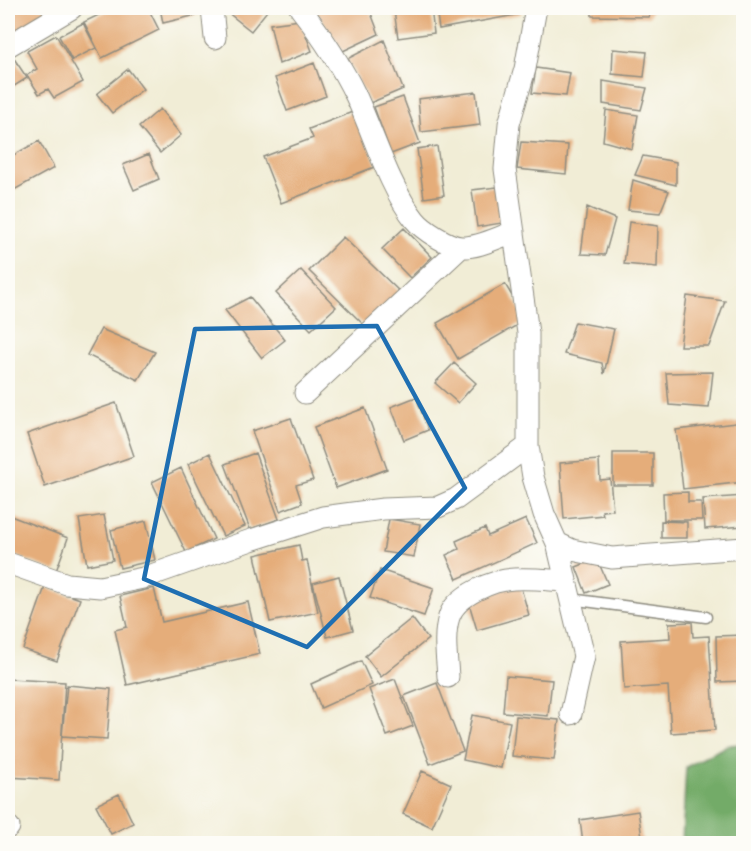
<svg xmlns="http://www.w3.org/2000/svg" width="751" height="851" font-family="'Gentium Book Plus',serif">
  <rect width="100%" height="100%" fill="#fdfcf7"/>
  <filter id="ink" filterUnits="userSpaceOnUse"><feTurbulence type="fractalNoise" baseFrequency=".0167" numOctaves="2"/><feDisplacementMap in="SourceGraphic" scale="12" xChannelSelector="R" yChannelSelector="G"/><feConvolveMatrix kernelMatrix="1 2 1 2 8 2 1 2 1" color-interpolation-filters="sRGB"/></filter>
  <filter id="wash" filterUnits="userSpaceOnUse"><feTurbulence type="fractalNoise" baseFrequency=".008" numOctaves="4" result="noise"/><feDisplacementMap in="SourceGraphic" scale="24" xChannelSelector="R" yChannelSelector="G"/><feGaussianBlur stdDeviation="1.35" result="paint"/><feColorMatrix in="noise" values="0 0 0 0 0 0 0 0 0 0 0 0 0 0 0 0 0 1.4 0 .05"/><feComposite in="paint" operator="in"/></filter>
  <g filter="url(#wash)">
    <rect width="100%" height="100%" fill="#f1edd6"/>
    <path fill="#73ab68" stroke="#4f6b4a" stroke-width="1.5" d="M743,744V843H682L686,767L728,745Z"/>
    <g id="blocks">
      <path fill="#e5ad7a" d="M8,8H68L8,42Z
        M113,8H148L159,30L102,58L84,22Z
        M160,8H208L209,12L163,23Z
        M222,8H263L267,11L251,31Z
        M314,8H369L379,34L343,51Z
        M410,8H431L434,33L398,38L394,10Z
        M436,8H520L521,14L439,29Z
        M592,8H653L649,17L592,16Z
        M300,20L312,51L279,64L270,24Z
        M83,23L96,48L72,60L59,36Z
        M56,35L83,82L54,98L48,89L39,94L27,75L37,69L27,51Z
        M384,40L403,89L370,103L347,59Z
        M613,49L647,52L644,77L612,74Z
        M13,57L27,78L8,90V60Z
        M314,63L326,96L287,111L275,78Z
        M536,68L570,73L566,96L532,93Z
        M128,69L143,89L112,113L97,94Z
        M603,81L647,88L641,110L603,104Z
        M476,92L480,125L421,132L418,99Z
        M403,97L420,143L391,154L374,107Z
        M160,109L181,135L160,153L139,127Z
        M606,110L638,115L632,149L603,141Z
        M355,111L377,166L281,203L263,157L313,138L309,129Z
        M39,141L54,168L14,190L8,179V158Z
        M521,142L568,145L566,174L517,169Z
        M437,146L444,195L424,198L417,149Z
        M149,154L159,179L134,190L123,165Z
        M643,156L676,162V185L635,175Z
        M633,180L669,191L660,213L628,210Z
        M497,187L502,223L477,227L472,190Z
        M587,207L615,219L605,255L581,254Z
        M629,222L658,226L657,267L624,264Z
        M404,228L432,257L410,278L382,249Z
        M343,237L402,294L367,328L309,271Z
        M301,270L336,307L311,330L276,293Z
        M505,284L526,320L458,359L437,323Z
        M687,296L725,301L709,346H680Z
        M250,297L285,340L262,358L225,310Z
        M575,322L614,329L604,374L602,363L564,354Z
        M101,329L155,352L138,380L87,355Z
        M454,363L476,383L458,403L435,383Z
        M713,372L709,408L669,405L666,373Z
        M416,397L428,430L404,440L391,407Z
        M116,403L134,456L45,487L27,434Z
        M365,408L387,469L336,488L314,427Z
        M291,418L313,480L296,485L302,503L280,511L252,431Z
        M744,422V482L683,489L676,430Z
        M210,453L245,526L223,536L188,464Z
        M255,453L279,519L250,529L225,464Z
        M613,453H653V485H613Z
        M599,460L600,480L610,479L613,510L602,511L603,515L564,519L560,463Z
        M181,468L214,539L186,552L152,482Z
        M688,492V502H701L702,520H664L663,493Z
        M744,496V526L705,529L703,499Z
        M8,515L68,538L56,571L8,553Z
        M104,515L113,560L87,565L79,519Z
        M389,519L420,524L414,557L383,552Z
        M526,519L537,543L457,579L446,555L459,549L456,541L485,528L488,536Z
        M146,521L155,560L120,568L111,530Z
        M661,521L687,522V538H661Z
        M299,545L302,561L307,560L318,612L270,622L255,555Z
        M597,559L608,584L586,593L576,567Z
        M380,570L434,588L424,616L370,598Z
        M339,576L353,630L327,637L313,583Z
        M520,585L529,615L477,630L468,600Z
        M45,587L80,599L57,661L23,649Z
        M154,588L162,622L248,602L260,654L127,685L115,630L127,627L120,596Z
        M412,618L428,639L381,677L365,656Z
        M692,622L693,637L709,636L715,730L671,733L668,686L624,689L621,641L670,638L669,623Z
        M744,635V681L717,682L716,636Z
        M361,661L372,685L321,708L311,684Z
        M506,676L552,680L548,716L503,712Z
        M8,679L65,682L59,780L8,777Z
        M395,679L413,726L387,736L369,689Z
        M437,683L463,751L430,764L404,696Z
        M67,685L111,689L107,739L62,736Z
        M472,715L510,722L501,768L463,760Z
        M516,716L559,720L554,760L512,756Z
        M422,771L451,784L432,827L403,814Z
        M119,794L133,823L111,834L96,805Z
        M638,811L643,844H583L580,820Z
        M100,838V844H65V842Z"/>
    </g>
  </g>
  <g filter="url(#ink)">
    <use href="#blocks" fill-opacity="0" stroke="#8e8c80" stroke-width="1.5"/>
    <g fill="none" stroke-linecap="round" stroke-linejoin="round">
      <g stroke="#8e8c80" stroke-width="13">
        <path id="lane" d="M570,599L706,617"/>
      </g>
      <g stroke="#8e8c80" stroke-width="23">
        <path id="street" d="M212,8L215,38
          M300,8C321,35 341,65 356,96C373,133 390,189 415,220C423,230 448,246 461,247C478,248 498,237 514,232
          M536,8L525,69L509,124L505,169L528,333V446L533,477L544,514L557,543L572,550L612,558L744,548
          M8,46L72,8
          M305,393L461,247
          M557,543L584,656L571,714
          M8,563L67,584L100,587L143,578L251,540L323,517L383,509L438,507L456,499L528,446
          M448,677C447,658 443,636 449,617C456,595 493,580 514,579C531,578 549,580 566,581
          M8,827H9"/>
      </g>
      <use href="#lane" stroke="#fff" stroke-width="10"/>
      <use href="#street" stroke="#fff" stroke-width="21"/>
    </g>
  </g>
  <path fill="none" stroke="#1f6fb2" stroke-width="4.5" stroke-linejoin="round" d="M377,326L465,488L307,647L144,579L195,329Z"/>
  <rect width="751" height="851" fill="none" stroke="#fdfcf7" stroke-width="30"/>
</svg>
